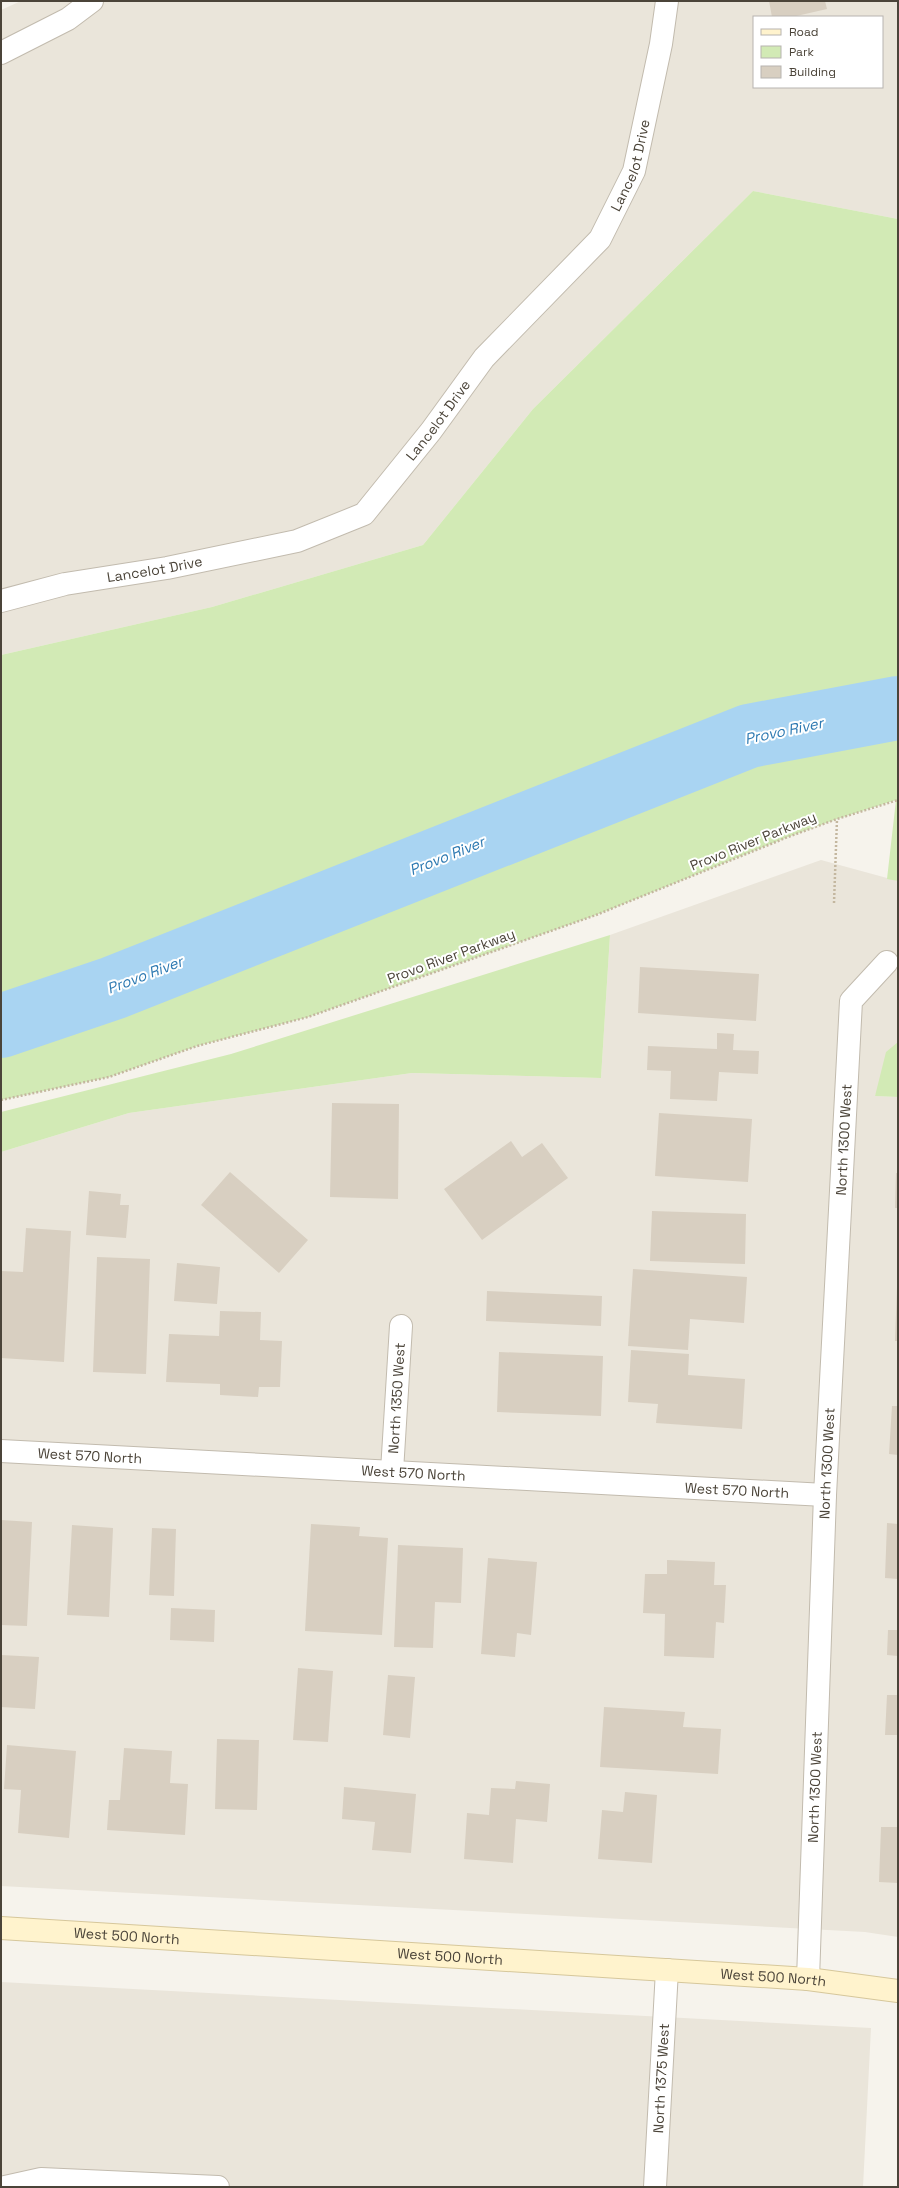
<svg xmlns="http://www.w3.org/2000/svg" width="899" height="2188" font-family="'Space Grotesk',sans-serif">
  <rect width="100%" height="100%" fill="#f6f3ec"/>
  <path fill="#eae5da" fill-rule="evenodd" d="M21,1H898V219L753,191L533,409L423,545L212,607L1,655V10ZM754,17H882V87H754Z
    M821,860L898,881V1042L875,1096L898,1097V1937L865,1932L1,1886V1152L129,1113L412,1073L601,1078L610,935Z
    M1,1982L871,2028L863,2187H1Z"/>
  <path fill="#d2eab5" d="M753,191L898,219V881L887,879L896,800L837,819L788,837L596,915L308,1017L197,1046L109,1077L1,1100V655L212,607L423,545L533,409Z
    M610,935L601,1078L412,1073L129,1113L1,1152V1112L231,1054Z
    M898,1042V1097L875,1096L886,1052Z"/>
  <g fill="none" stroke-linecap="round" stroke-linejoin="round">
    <path stroke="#a9d4f2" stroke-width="64" d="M1,1026L113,988L749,736L898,708"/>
  </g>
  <path fill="#d8cfc1" d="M769,1H825L827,9L792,17H772Z
    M640,967L759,974L756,1021L638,1013Z
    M717,1033L734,1034L733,1050L759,1051L758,1074L719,1072L717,1101L670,1099L671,1071L647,1070L648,1046L717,1049Z
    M332,1103L399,1104L398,1199L330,1197Z
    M659,1113L752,1119L748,1182L655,1176Z
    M511,1141L522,1157L542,1143L568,1178L482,1240L444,1189Z
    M230,1172L308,1240L279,1273L201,1205Z
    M896,1173H898V1208H895Z
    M89,1191L121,1194L120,1205H129L126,1238L86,1235Z
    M652,1211L746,1214L745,1264L650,1261Z
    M26,1228L71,1231L64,1362L1,1358V1271L23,1272Z
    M97,1257L150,1259L146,1374L93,1372Z
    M177,1263L220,1267L217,1304L174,1301Z
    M633,1269L747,1277L744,1323L690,1319L688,1350L628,1346Z
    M897,1287H898V1341H895Z
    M487,1291L602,1296L601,1326L486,1321Z
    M220,1311L261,1312L260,1340L282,1341L280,1387H259L258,1397L220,1395V1384L166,1382L169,1334L219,1336Z
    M631,1350L689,1354L688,1375L745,1379L742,1429L656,1423L658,1404L628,1402Z
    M499,1352L603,1356L601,1416L497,1412Z
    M892,1406H898V1455L889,1454Z
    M1,1520L32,1522L27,1626L1,1625Z
    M887,1523L898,1524V1579L885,1578Z
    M311,1524L360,1527L359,1536L388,1538L382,1635L305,1631Z
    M72,1525L113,1528L109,1617L67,1615Z
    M152,1528L176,1529L174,1596L149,1595Z
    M398,1545L463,1548L461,1603L435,1602L433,1648L394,1647Z
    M488,1558L537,1562L531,1635L517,1633L515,1657L481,1654Z
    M667,1560L715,1562L714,1585H726L724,1623L716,1622L714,1658L664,1656L665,1614L643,1613L645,1574H667Z
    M171,1608L215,1610L214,1642L170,1640Z
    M888,1630H898V1656L887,1655Z
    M1,1655L39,1657L35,1709L1,1707Z
    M298,1668L333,1671L328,1742L293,1740Z
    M388,1675L415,1677L410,1738L383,1735Z
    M887,1695H898V1735H885Z
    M604,1707L685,1712L683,1727L721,1729L718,1774L600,1767Z
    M217,1739L259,1740L257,1810L215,1809Z
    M7,1745L76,1751L69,1838L18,1833L21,1790L4,1789Z
    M124,1748L172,1751L170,1783L188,1784L185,1835L107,1830L109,1800H120Z
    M516,1781L550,1784L547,1822L516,1819L513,1863L464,1859L467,1813L489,1815L491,1788L515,1789Z
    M344,1787L416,1794L411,1853L372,1850L375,1822L342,1819Z
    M625,1792L657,1795L652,1863L598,1859L602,1810L623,1812Z
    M881,1827H898V1883L879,1882Z"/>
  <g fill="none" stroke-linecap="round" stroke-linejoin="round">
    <g stroke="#c2bbae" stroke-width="24">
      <g id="street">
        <path d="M1,53L68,19L92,1"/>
        <path id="s1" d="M1,601L65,584L167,568L297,541L364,514L431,431L484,358L600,239L634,171L661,44L667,1"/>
        <path id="s2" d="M1,1451L825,1495"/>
        <path id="s3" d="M392,1471L401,1326"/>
        <path id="s4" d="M808,1979L825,1495L851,1001L887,962"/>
        <path d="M5,2187L41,2179L218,2187"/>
        <path id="s5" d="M655,2187L667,1970"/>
      </g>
    </g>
    <g stroke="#d6c79b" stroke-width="24">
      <g id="secondary">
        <path id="s6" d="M1,1928L808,1979L898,1991"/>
      </g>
    </g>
    <path stroke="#c4b79f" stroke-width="2.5" stroke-dasharray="2 2" stroke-linecap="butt" d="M834,903L837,819
      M1,1100L109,1077L197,1046L308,1017L596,915L788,837L837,819L898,800"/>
    <use href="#street" stroke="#fff" stroke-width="22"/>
    <use href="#secondary" stroke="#fff3cd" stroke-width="22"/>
  </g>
  <g text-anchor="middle" stroke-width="4" stroke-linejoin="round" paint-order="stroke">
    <g font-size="14" fill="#4b4439" stroke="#fff">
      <text dy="5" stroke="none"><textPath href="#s1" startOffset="818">Lancelot Drive</textPath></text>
      <text dy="5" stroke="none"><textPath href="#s1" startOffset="494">Lancelot Drive</textPath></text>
      <text dy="5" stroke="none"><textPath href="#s1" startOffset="157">Lancelot Drive</textPath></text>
      <text transform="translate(753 841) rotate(-22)" y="5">Provo River Parkway</text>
      <text transform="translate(451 956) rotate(-20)" y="5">Provo River Parkway</text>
      <text dy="5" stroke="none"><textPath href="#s4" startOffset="840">North 1300 West</textPath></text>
      <text dy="5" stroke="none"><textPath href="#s3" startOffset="73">North 1350 West</textPath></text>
      <text dy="5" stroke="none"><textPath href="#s2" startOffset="89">West 570 North</textPath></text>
      <text dy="5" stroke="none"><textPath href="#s4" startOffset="516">North 1300 West</textPath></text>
      <text dy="5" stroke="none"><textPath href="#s2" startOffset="413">West 570 North</textPath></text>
      <text dy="5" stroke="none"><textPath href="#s2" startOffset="737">West 570 North</textPath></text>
      <text dy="5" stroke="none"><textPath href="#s4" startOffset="192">North 1300 West</textPath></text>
      <text dy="5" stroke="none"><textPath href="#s6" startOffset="126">West 500 North</textPath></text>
      <text dy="5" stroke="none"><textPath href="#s6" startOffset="450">West 500 North</textPath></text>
      <text dy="5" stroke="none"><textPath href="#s6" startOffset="774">West 500 North</textPath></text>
      <text dy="5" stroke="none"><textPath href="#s5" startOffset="109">North 1375 West</textPath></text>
    </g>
    <g font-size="15" font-style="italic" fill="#2e7ab2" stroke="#fff">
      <text transform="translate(784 731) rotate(-12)" y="5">Provo River</text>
      <text transform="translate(447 856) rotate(-22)" y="5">Provo River</text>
      <text transform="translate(145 975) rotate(-21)" y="5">Provo River</text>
    </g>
  </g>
  <rect width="899" height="2188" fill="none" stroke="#4b4439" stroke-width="4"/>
  <rect x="753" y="16" width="130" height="72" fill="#ffffff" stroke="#b7b4b0"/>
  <rect x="761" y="29" width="20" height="6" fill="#fff3cd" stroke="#b7b4b0"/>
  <text x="789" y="36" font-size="12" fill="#4b4439">Road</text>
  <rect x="761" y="46" width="20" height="12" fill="#d2eab5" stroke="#b7b4b0"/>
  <text x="789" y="56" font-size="12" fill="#4b4439">Park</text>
  <rect x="761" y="66" width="20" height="12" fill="#d8cfc1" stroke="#b7b4b0"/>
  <text x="789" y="76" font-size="12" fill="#4b4439">Building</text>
</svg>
